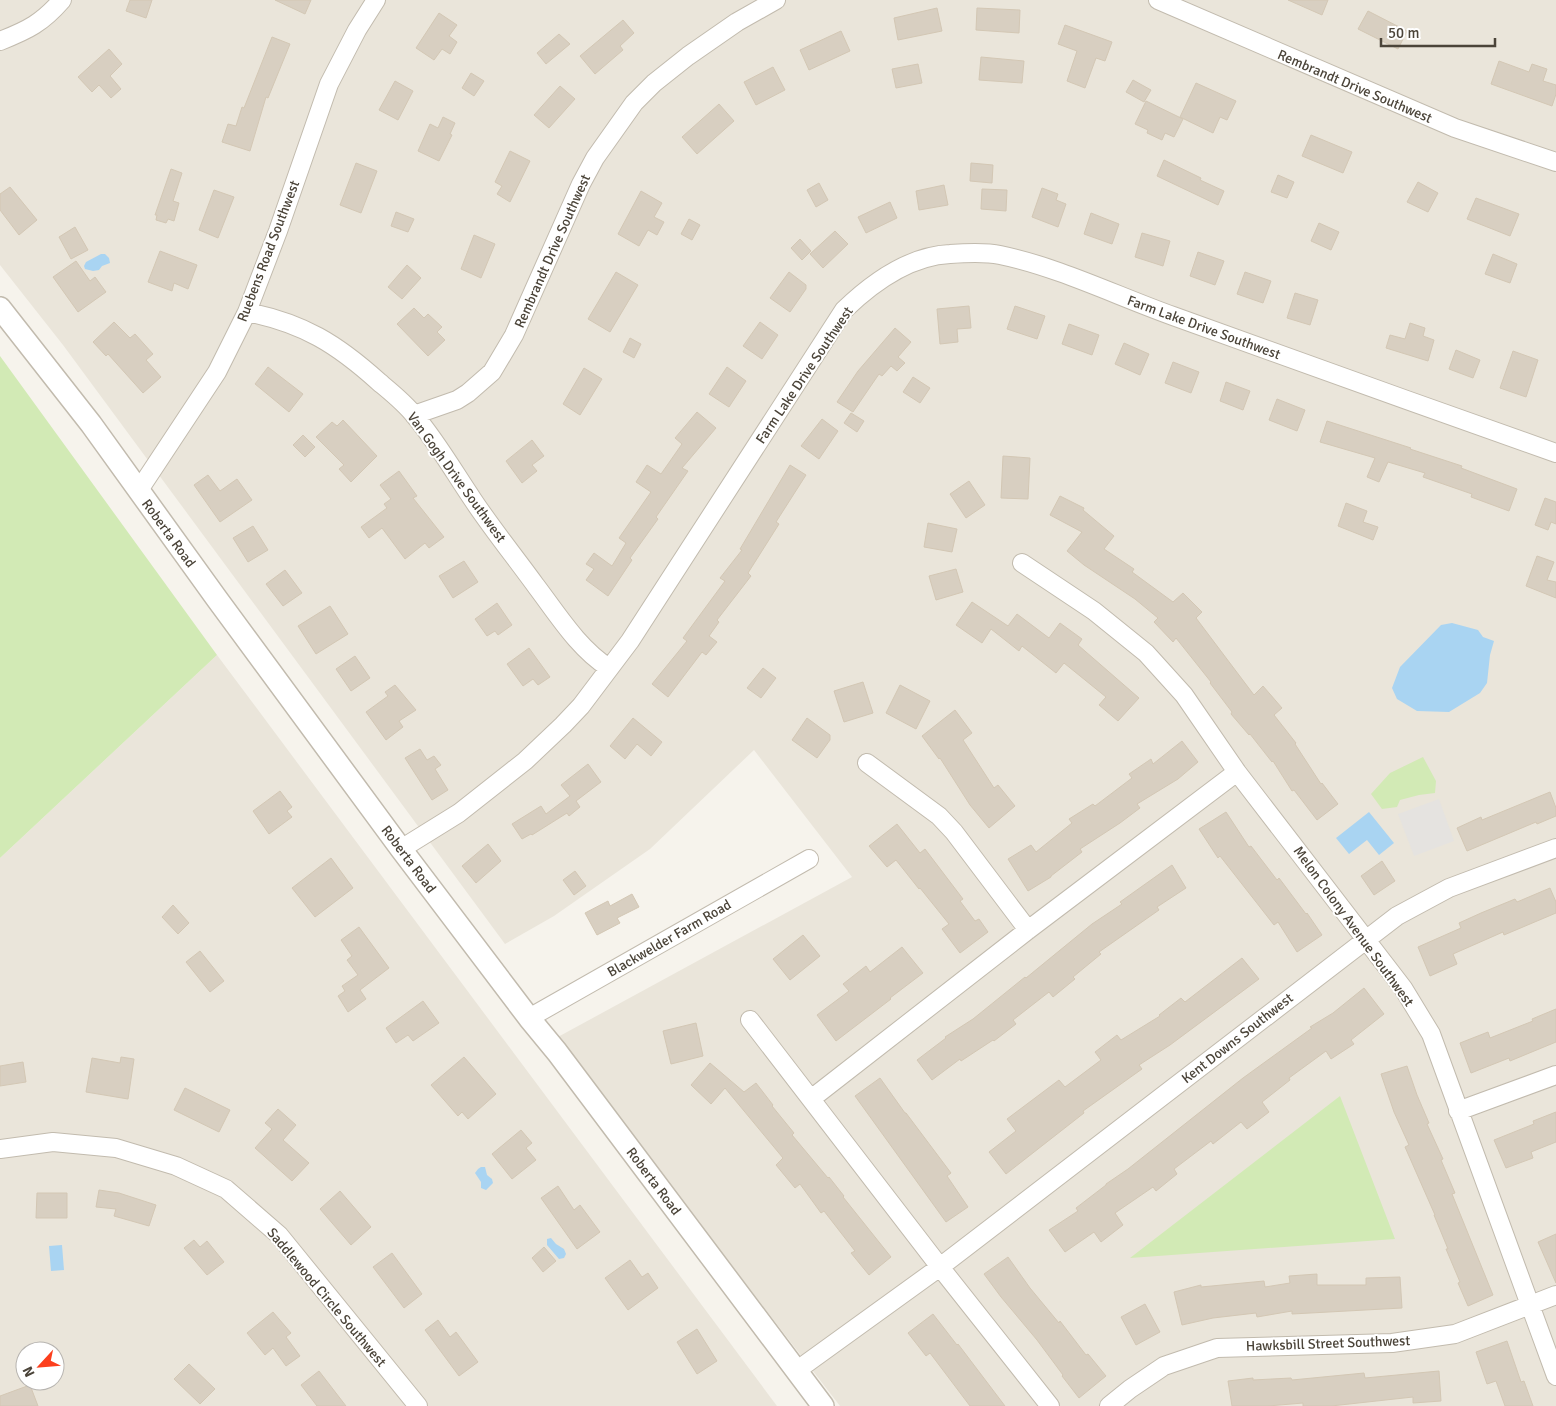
<svg xmlns="http://www.w3.org/2000/svg" width="1556" height="1406" font-family="Signika,sans-serif">
  <rect width="100%" height="100%" fill="#f6f3ec"/>
  <path fill="#eae5da" fill-rule="evenodd" d="M0,0H1556V1406H840L556,1038L852,877L754,750L650,849L554,916L505,944L63,345L0,265Z
    M217,655L777,1406H0V858ZM25,1351H55V1381H25Z"/>
  <path fill="#d2eab5" d="M0,356L217,655L0,858Z
    M1423,757L1436,781L1435,793L1419,795L1400,800L1397,807L1382,809L1371,794L1390,773Z
    M1340,1096L1395,1239L1130,1258Z"/>
  <path fill="#e5e3e0" d="M1439,799L1454,841L1414,856L1398,814Z"/>
  <path fill="#a9d4f2" d="M101,254H105L109,258L110,263L102,266L99,270L93,271L85,269L84,266L86,262Z
    M1452,623L1478,630L1483,637L1494,641L1490,655L1487,683L1480,693L1449,712L1417,711L1397,699L1392,688L1400,667L1441,625Z
    M1369,812L1394,843L1379,855L1367,840L1349,854L1336,838Z
    M481,1167H485L487,1175L492,1179L493,1183L486,1190L481,1188V1182L475,1173L478,1169Z
    M551,1238L556,1244L564,1249L566,1254L564,1258L559,1259L547,1245V1239Z
    M62,1245L64,1270L51,1271L49,1246Z"/>
  <path fill="#d8cfc1" stroke="#d3c7b4" d="M130,0H152L146,18L126,11Z
    M275,0H311L305,14Z
    M1288,0H1328L1322,15Z
    M937,8L942,31L898,40L894,18Z
    M977,8L1020,10L1019,33L976,30Z
    M1368,11L1407,31L1398,49L1358,29Z
    M439,13L457,25L449,36L457,42L450,54L442,49L434,60L416,48Z
    M623,20L634,33L620,46L623,50L595,74L580,56Z
    M1065,25L1112,42L1105,61L1096,58L1085,88L1067,81L1077,51L1058,44Z
    M841,31L850,51L809,70L800,50Z
    M559,34L570,44L546,64L537,53Z
    M272,37L290,44L268,98L266,97L250,151L222,142L228,124L236,126L242,107L244,108Z
    M109,49L122,64L110,76L121,89L111,98L99,85L92,92L78,77Z
    M981,57L1024,61L1022,83L979,80Z
    M1499,61L1529,72L1532,64L1547,69L1543,81L1556,85V94L1552,106L1491,84Z
    M918,64L922,83L896,88L892,69Z
    M773,67L785,90L756,105L744,82Z
    M471,73L484,81L474,96L462,88Z
    M1133,80L1151,90L1144,102L1126,92Z
    M395,81L413,91L398,120L379,110Z
    M1196,83L1236,101L1227,120L1220,117L1213,133L1180,117Z
    M560,86L575,99L549,128L534,115Z
    M1146,101L1183,119L1174,137L1165,133L1162,140L1147,133L1148,130L1135,124Z
    M719,104L734,121L697,154L682,137Z
    M443,117L455,123L450,134L452,135L439,161L418,151L430,124L438,128Z
    M1311,135L1352,152L1343,173L1302,156Z
    M510,151L530,161L510,202L497,194L502,186L495,182Z
    M1164,160L1201,178L1200,180L1224,191L1218,205L1157,176Z
    M356,163L377,171L361,213L340,205Z
    M971,163L993,165L992,183L970,181Z
    M171,169L182,173L173,201L179,203L174,221L168,219L166,223L156,220L157,215H155Z
    M1278,175L1294,182L1287,198L1271,192Z
    M1418,182L1438,193L1428,212L1407,202Z
    M819,183L828,200L816,207L807,190Z
    M944,185L948,205L919,210L916,191Z
    M10,187L37,220L19,235L0,210V194Z
    M1042,188L1058,194L1056,200L1066,204L1058,227L1032,217Z
    M982,189L1007,190L1006,211L981,209Z
    M214,190L234,197L218,238L199,230Z
    M641,191L662,203L654,217L664,222L657,235L648,230L639,246L618,234Z
    M1476,198L1519,214L1510,236L1467,219Z
    M890,202L897,218L866,233L858,217Z
    M396,212L414,219L408,232L391,226Z
    M1091,213L1119,224L1112,244L1084,234Z
    M689,219L700,225L692,240L681,234Z
    M1319,223L1339,232L1331,250L1311,241Z
    M75,227L88,250L71,259L59,237Z
    M835,231L848,244L823,268L810,254Z
    M1142,233L1170,241L1163,266L1135,257Z
    M474,235L495,244L481,278L461,269Z
    M800,239L811,251L802,260L791,248Z
    M160,251L197,265L188,289L174,283L172,291L148,282Z
    M1198,252L1224,261L1215,285L1190,276Z
    M1493,254L1517,264L1510,283L1485,274Z
    M76,261L90,281L95,277L106,292L78,312L53,277Z
    M407,265L421,278L402,299L388,287Z
    M616,272L638,285L610,332L588,319Z
    M789,272L806,285V289L790,312L770,298Z
    M1245,272L1271,281L1263,303L1237,294Z
    M1295,293L1318,300L1310,325L1287,318Z
    M969,306L971,328L957,329L958,342L940,344L937,309Z
    M1015,306L1045,316L1037,339L1007,329Z
    M414,308L424,318L428,314L442,327L437,332L445,340L428,356L397,324Z
    M114,322L130,338L135,334L153,354L146,360L161,377L143,393L108,354L106,356L93,342Z
    M760,322L778,335L762,359L743,346Z
    M1410,323L1425,328L1423,336L1434,340L1428,361L1386,348L1390,335L1405,339Z
    M1069,324L1099,335L1092,355L1062,344Z
    M895,328L911,342L898,357L905,363L897,371L891,366L882,376L879,374L853,412L837,402L858,371Z
    M630,338L641,344L634,358L623,352Z
    M1124,343L1149,354L1140,375L1115,364Z
    M1456,350L1480,360L1473,378L1449,369Z
    M1513,351L1538,360L1526,397L1500,388Z
    M1173,362L1199,372L1191,393L1165,383Z
    M268,367L303,394L289,412L255,384Z
    M727,367L746,381L729,407L709,394Z
    M584,368L602,379L580,415L563,404Z
    M913,377L930,388L920,403L903,392Z
    M1226,382L1250,391L1243,410L1220,401Z
    M1277,399L1305,410L1297,431L1269,420Z
    M697,412L716,428L682,468L688,471L656,517L658,519L630,558L632,560L608,596L586,580L594,569L586,564L594,553L612,566L626,543L619,538L651,492L636,482L647,465L661,474L682,444L675,438Z
    M851,413L864,421L857,432L844,423Z
    M822,419L838,431L819,459L801,446Z
    M343,420L377,456L351,482L339,469L344,465L316,437L332,422L337,426Z
    M1327,421L1411,448L1410,449L1462,466L1461,468L1517,489L1509,511L1471,497L1472,494L1423,477L1425,473L1388,462L1379,482L1367,477L1375,458L1320,442Z
    M303,435L315,447L305,457L293,445Z
    M532,440L544,456L532,465L537,471L522,483L506,461Z
    M1003,456L1030,458L1028,499L1001,498Z
    M790,465L806,475L776,522L779,524L748,573L751,576L717,620L719,622L709,636L717,642L706,655L702,652L668,697L652,684L687,641L683,638L725,581L720,578L742,550L740,549Z
    M399,471L417,496L413,498L444,537L429,548L425,543L405,559L382,528L369,538L361,527L387,508L384,504L391,499L380,485Z
    M208,475L220,491L237,479L252,500L220,522L194,485Z
    M969,481L985,505L966,518L950,494Z
    M1060,496L1084,508L1083,510L1114,536L1104,549L1134,569L1132,572L1173,602L1183,593L1202,612L1196,618L1254,695L1263,686L1282,708L1274,715L1296,743L1295,744L1321,784L1322,783L1338,804L1317,820L1294,790L1292,791L1273,761L1272,762L1250,734L1249,735L1231,714L1232,712L1210,683L1211,682L1176,638L1173,642L1154,622L1158,618L1135,599L1084,565L1067,551L1082,532L1050,515Z
    M1545,498L1556,502V524L1551,522L1548,530L1535,525Z
    M1346,503L1367,511L1363,522L1378,527L1373,540L1338,526Z
    M928,523L957,529L952,552L924,547Z
    M253,526L268,550L248,562L233,538Z
    M1537,556L1554,562L1547,580L1556,582V598L1526,586Z
    M464,561L478,582L453,598L439,576Z
    M956,569L963,592L936,600L929,576Z
    M285,570L302,593L283,606L266,584Z
    M972,602L1008,626L1017,614L1049,638L1060,623L1082,639L1078,645L1139,698L1118,721L1099,705L1106,697L1064,663L1056,673L1022,646L1019,651L991,629L982,643L956,625Z
    M497,603L512,625L498,635L495,631L487,636L475,619Z
    M330,606L348,634L316,654L298,626Z
    M529,648L550,677L538,685L533,679L523,686L507,664Z
    M355,656L370,678L351,691L336,669Z
    M763,668L776,678L761,698L747,688Z
    M863,682L873,713L844,722L834,691Z
    M395,685L416,710L399,721L403,727L386,740L366,712L388,696L385,692Z
    M900,685L930,701L916,729L886,713Z
    M955,710L972,733L963,740L994,788L998,785L1015,806L989,828L970,805L940,758L939,759L922,736Z
    M633,718L662,742L651,756L637,744L625,759L610,746Z
    M807,718L830,735V740L817,758L792,740Z
    M1182,741L1198,762L1178,779L1137,804L1140,808L1120,823L1080,849L1082,852L1051,876V877L1028,891L1008,859L1031,845L1036,852L1072,823L1069,819L1093,804L1095,806L1132,778L1129,774L1151,759L1153,764Z
    M420,749L427,760L434,756L441,765L435,769L448,790L432,800L405,758Z
    M588,764L601,782L576,801L580,807L569,816L567,813L532,835L531,834L522,839L512,824L541,806L546,814L570,796L561,785Z
    M280,791L292,807L287,811L292,817L269,834L253,811Z
    M1550,792L1556,808V816L1537,824L1536,822L1467,851L1457,828L1481,817L1482,820Z
    M1226,812L1249,847L1251,846L1277,880L1279,878L1306,914L1307,913L1322,935L1297,952L1278,922L1274,925L1220,856L1218,858L1199,829Z
    M897,824L920,853L925,849L963,899L960,901L975,921L979,919L988,932L960,953L942,929L949,924L920,888L919,889L896,860L887,867L869,846Z
    M488,844L501,861L476,883L462,866Z
    M331,858L353,888L315,917L292,888Z
    M1382,861L1395,881L1374,895L1361,876Z
    M1172,865L1186,888L1157,907L1159,910L1099,952L1101,954L1073,977L1075,979L1053,997L1049,992L1013,1020L1016,1024L994,1041L993,1040L961,1061L960,1059L932,1080L917,1060L946,1038L945,1037L973,1019L1025,977L1026,978L1092,924L1122,904L1120,902Z
    M575,871L586,886L574,895L563,880Z
    M1550,888L1556,902V913L1504,935L1503,932L1453,954L1457,964L1430,976L1418,947L1461,928L1459,923L1481,913L1515,899L1517,902Z
    M632,894L639,907L617,918L620,923L597,935L585,913L608,901L610,906Z
    M173,905L189,923L178,934L162,917Z
    M359,927L389,968L360,990L366,999L348,1012L338,996L345,991L342,986L358,975L347,960L352,956L341,940Z
    M803,935L820,956L790,980L773,959Z
    M902,947L923,973L890,998L891,999L836,1041L817,1015L849,991L843,984L866,966L870,972Z
    M200,951L224,981L210,992L186,962Z
    M1242,958L1259,979L1170,1045L1139,1065L1142,1069L1083,1111L1084,1113L1006,1174L989,1152L1016,1131L1007,1119L1059,1080L1065,1087L1101,1060L1095,1052L1117,1035L1121,1040L1160,1016L1159,1015L1181,998L1185,1002Z
    M1364,988L1384,1014L1351,1040L1354,1044L1331,1059L1326,1051L1289,1078L1290,1080L1262,1102L1269,1112L1247,1129L1241,1122L1213,1144L1211,1141L1174,1169L1177,1174L1156,1191L1153,1187L1115,1213L1123,1225L1101,1242L1094,1232L1065,1252L1049,1230L1078,1211L1076,1208L1106,1185V1184L1128,1169L1243,1078L1312,1028L1310,1027L1333,1013Z
    M423,1001L439,1023L413,1041L408,1035L396,1043L386,1028Z
    M1556,1009V1042L1510,1061L1509,1058L1471,1073L1460,1043L1488,1032L1490,1038L1533,1021L1532,1019Z
    M696,1023L703,1056L671,1064L663,1031Z
    M121,1057L134,1059L128,1099L86,1092L92,1058L120,1063Z
    M464,1057L496,1094L468,1119L462,1112L458,1116L431,1085Z
    M23,1062L26,1082L0,1086V1066Z
    M710,1063L744,1092L756,1083L773,1105L772,1106L794,1133L792,1135L828,1178L829,1177L844,1196L843,1197L891,1257L869,1275L851,1253L855,1251L824,1211L821,1213L800,1184L795,1188L776,1165L783,1158L725,1088L711,1104L691,1085Z
    M1407,1066L1417,1095L1429,1123L1427,1124L1443,1159L1441,1160L1455,1193L1452,1194L1493,1295L1468,1306L1458,1283L1460,1282L1446,1249H1448L1434,1215H1435L1405,1147L1409,1145L1394,1112L1381,1074Z
    M880,1078L905,1113H906L951,1173L947,1176L968,1207L946,1222L855,1096Z
    M185,1088L230,1110L219,1132L174,1110Z
    M278,1109L296,1125L283,1140L309,1163L292,1181L255,1148L272,1129L265,1123Z
    M1556,1112V1142L1531,1152L1533,1158L1506,1168L1494,1140L1534,1124L1533,1121Z
    M521,1130L532,1143L526,1148L536,1160L512,1179L492,1154Z
    M558,1186L574,1210L580,1205L600,1232L577,1249L541,1198Z
    M99,1190L119,1193L156,1205L149,1226L114,1216L116,1209L96,1207Z
    M340,1191L371,1227L351,1245L320,1209Z
    M37,1193H67V1218H36Z
    M1556,1234V1283L1538,1242Z
    M194,1240L200,1247L207,1241L224,1262L207,1275L184,1248Z
    M544,1247L556,1261L543,1272L532,1258Z
    M392,1253L422,1294L404,1308L373,1267Z
    M1008,1257L1030,1288L1059,1323L1060,1321L1086,1355L1088,1354L1106,1376L1079,1398L1062,1376L1063,1375L1037,1340L1001,1297L984,1274Z
    M630,1260L642,1277L648,1273L658,1288L628,1310L605,1278Z
    M1317,1274V1285H1366V1278L1400,1277L1402,1308L1292,1314V1311L1257,1317L1256,1313L1213,1318L1182,1325L1174,1292L1201,1285V1287L1264,1281L1265,1287L1290,1283L1289,1276Z
    M1145,1304L1160,1332L1136,1345L1121,1317Z
    M273,1312L291,1333L286,1337L300,1356L286,1366L273,1348L265,1355L247,1333Z
    M933,1314L957,1345L958,1344L1005,1406H970L930,1353L926,1356L908,1333Z
    M438,1320L450,1337L456,1332L478,1362L459,1376L425,1330Z
    M697,1329L717,1361L697,1374L677,1342Z
    M1507,1341L1521,1382L1524,1381L1533,1406H1505L1496,1381L1487,1384L1476,1352Z
    M189,1364L215,1389L200,1404L174,1379Z
    M319,1371L346,1406H317L301,1385Z
    M1439,1371L1441,1401L1413,1403V1397L1331,1406H1303V1403L1268,1406H1232L1228,1381L1253,1378V1380L1291,1378L1292,1380L1364,1373L1365,1378Z
    M30,1385L38,1406H0V1396Z"/>
  <g fill="none" stroke-linecap="round" stroke-linejoin="round">
    <g stroke="#c2bbae" stroke-width="20">
      <path id="minor" d="M1158,0L1455,128L1556,162
        M0,41C28,30 42,23 62,0
        M247,312C303,323 337,344 379,382C391,392 405,403 415,416C437,442 454,472 473,500C493,530 515,557 536,586C558,615 578,648 609,668
        M414,415L457,400L468,393L492,372L514,335L581,184L595,158L634,103L654,83L688,56L737,22L776,0
        M139,490L217,372L247,312L278,231L329,84L357,30L376,0
        M1022,563L1094,611L1146,653L1184,695L1237,772L1403,988L1431,1034L1556,1376
        M867,763L939,816L954,832L1028,930
        M401,849L459,813L525,761L563,725L581,706L630,641L844,310C873,282 909,256 950,254C964,253 986,252 1000,255C1058,267 1117,296 1173,316C1301,362 1428,408 1556,453
        M529,1018L809,859
        M750,1020L940,1267L1397,916L1449,888L1556,848
        M811,1099L1028,930L1237,772
        M1458,1111L1556,1075
        M0,1149L53,1142L116,1148L176,1166L226,1189L279,1235L418,1406
        M796,1371L940,1267L1050,1406
        M1109,1406L1130,1389L1164,1366L1217,1348L1392,1343L1455,1334L1556,1295"/>
    </g>
    <g stroke="#c2bbae" stroke-width="24">
      <path id="tertiary" d="M0,308L91,424L217,599L401,849L529,1018L557,1052L823,1406"/>
    </g>
    <use href="#minor" stroke="#fff" stroke-width="18"/>
    <use href="#tertiary" stroke="#fff" stroke-width="21"/>
  </g>
  <g text-anchor="middle" stroke-width="4" stroke-linejoin="round" paint-order="stroke">
    <g font-size="14" fill="#4b4439" stroke="#fff">
      <text transform="translate(1355 86) rotate(23)" y="5">Rembrandt Drive Southwest</text>
      <text transform="translate(268 251) rotate(-69)" y="5">Ruebens Road Southwest</text>
      <text transform="translate(552 251) rotate(-66)" y="5">Rembrandt Drive Southwest</text>
      <text transform="translate(1204 327) rotate(20)" y="5">Farm Lake Drive Southwest</text>
      <text transform="translate(804 375) rotate(-56)" y="5">Farm Lake Drive Southwest</text>
      <text transform="translate(457 477) rotate(54)" y="5">Van Gogh Drive Southwest</text>
      <text transform="translate(169 533) rotate(54)" y="5">Roberta Road</text>
      <text transform="translate(409 859) rotate(53)" y="5">Roberta Road</text>
      <text transform="translate(1354 926) rotate(54)" y="5">Melon Colony Avenue Southwest</text>
      <text transform="translate(669 938) rotate(-30)" y="5">Blackwelder Farm Road</text>
      <text transform="translate(1237 1038) rotate(-38)" y="5">Kent Downs Southwest</text>
      <text transform="translate(654 1181) rotate(53)" y="5">Roberta Road</text>
      <text transform="translate(327 1297) rotate(50)" y="5">Saddlewood Circle Southwest</text>
      <text transform="translate(1328 1343) rotate(-2)" y="5">Hawksbill Street Southwest</text>
    </g>
  </g>
  <g transform="translate(40 1366) rotate(244)"><circle r="24" fill="#ffffff" stroke="#b7b4b0"/>
  <path d="M0-4L9 19L0 12L-9 19Z" fill="#fc3f1d"/>
  <text y="-8" font-size="14" font-weight="bold" text-anchor="middle" fill="#4b4439">N</text>
  </g>
  <path d="M1381 38v8h114v-8" fill="none" stroke="#4b4439" stroke-width="2.5"/>
  <text x="1388" y="38" font-size="15" fill="#4b4439" stroke="#ffffff" stroke-width="4" paint-order="stroke">50 m</text>
</svg>
